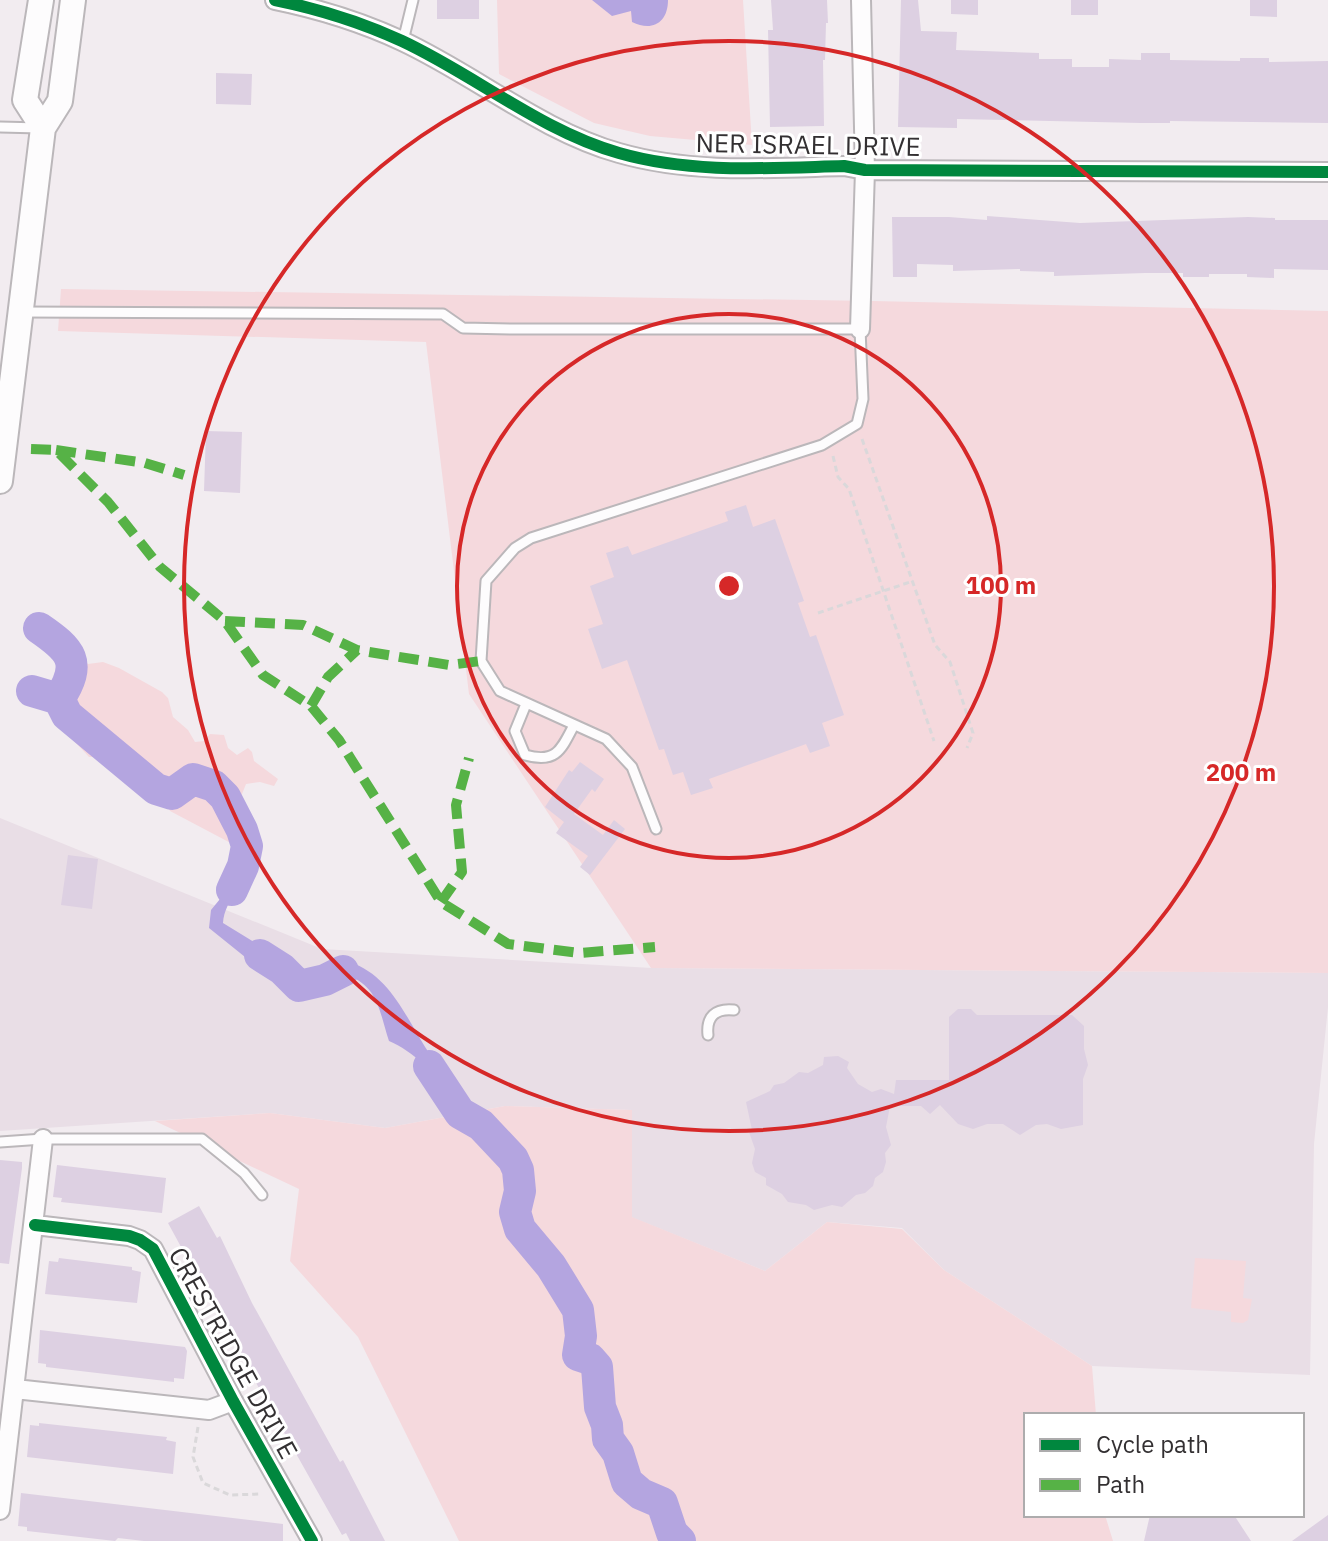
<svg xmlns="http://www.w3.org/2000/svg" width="1328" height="1541" font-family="'IBM Plex Sans',sans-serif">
  <rect width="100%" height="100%" fill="#f2ecf0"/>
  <path fill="#e9dee6" d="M0,818L322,949L652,968L1328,973V1007L1314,1144L1310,1375L1092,1366L944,1270L902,1228L827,1222L765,1271L631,1217L632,1110L505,1106L385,1128L270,1113L0,1131Z"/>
  <path fill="#f5d9dd" d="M497,0H743L752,145L650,136L594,123L499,74Z
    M61,289L873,301L1328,311V973L651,968L469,694L426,342L58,331Z
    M60,640H65C75,646 78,657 88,664L103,662L119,668L162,692L168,698L173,717L188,730L195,742L204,741L210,734L224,735L228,748L237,755L248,748L252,752L254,761L278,779L274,786L260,782L246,784L240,799L233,804L254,847L242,849L170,811L161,794L153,791L146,781L118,768L102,757H89L63,729L55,707L42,693L55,688L64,680L62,657L56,644Z
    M505,1106L632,1110V1217L765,1271L827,1222L902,1229L944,1270L1092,1366L1096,1415H1026V1515H1105L1113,1541H459L358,1337L290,1261L299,1189L155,1121L270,1113L385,1128Z
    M1195,1258L1246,1261L1243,1298L1252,1299L1248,1320L1243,1323L1231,1322V1312L1191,1308Z"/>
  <path fill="#b4a5e0" d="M592,0H668C668,23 652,32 632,22L631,11L612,16Z
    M254,847C253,853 254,861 252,867C244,889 225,898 223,923L306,974L332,969L349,962C392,975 408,1023 431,1056C440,1069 450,1079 457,1093L455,1099H443C439,1073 412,1051 389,1041C379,1011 379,987 347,975L333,980L322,990C307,988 296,978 281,982L276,969L261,961H250L209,928L211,910L229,888L242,849Z"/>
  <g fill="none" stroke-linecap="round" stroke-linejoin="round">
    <path stroke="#b4a5e0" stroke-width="32" d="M39,628C71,650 83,662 59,699
      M32,691L59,699L67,715L156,789L172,794L193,779L214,786L225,797L242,830L247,846L243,866L232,890
      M260,955L282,969L299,986L325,980L343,971
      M429,1066L460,1113L481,1125L513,1159L518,1170L520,1191L515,1212L520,1229L551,1266L578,1310L581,1336L578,1355L590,1359L597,1367L600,1407L607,1425L608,1439L618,1453L627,1482L641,1494L662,1503L672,1533L680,1541"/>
  </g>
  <path fill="#ddd0e2" d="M437,0H479V19H437Z
    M771,0H827L828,23H826L825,60H823L824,126L770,127L768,30H773Z
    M901,0H918L921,31L957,32L956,50L1039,53V59H1072V67H1109V59L1141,60V53H1170V60L1240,61V58H1269V62L1328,61V123L1170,121V123H1141L957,119V128L898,127Z
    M951,0H978V15L951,14Z
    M1071,0H1098V15H1071Z
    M1250,0H1277V17L1250,16Z
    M216,73L252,74L251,105L216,104Z
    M987,216L1080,223L1248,217L1275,218V220H1328V270L1274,269V278L1247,277V274H1209V277H1183V273H1145L1054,276V272L1020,271V269L953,271V265L917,264V277H893L892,217H949L987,220Z
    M206,431L242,432L240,493L204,491Z
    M746,505L753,527L775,519L804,601L798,603L810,637L816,635L844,715L822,723L830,746L810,753L806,744L709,779L713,788L691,795L683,772L673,775L664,749L659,750L627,660L602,669L588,629L603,624L590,586L614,577L606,553L628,546L632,555L728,521L725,512Z
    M580,762L604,779L595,792L592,789L574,814L603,835L614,820L625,829L590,875L580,867L588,856L556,833L564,822L545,807L569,770L572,772Z
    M68,855L98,859L92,909L61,905Z
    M958,1009H971L977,1015H1072L1084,1026V1049L1088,1065L1083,1079V1125L1061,1129L1047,1124L1036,1125L1020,1135L1003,1124H987L973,1129L958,1124L940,1105L930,1114L921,1106H890L886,1127L891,1145L885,1153L886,1162L883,1172L875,1178L873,1186L865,1193L856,1195L842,1207L832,1205L814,1210L806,1205L788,1202L782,1194L766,1185V1178L755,1172L752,1163L755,1149L749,1132L752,1130L746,1102L770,1091L774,1085L784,1083L799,1072L808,1073L823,1065L824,1057L838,1056L849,1062L847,1068L858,1084L872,1092L881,1089L894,1094L896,1080H949V1017Z
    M0,1160L22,1162V1168L9,1264L0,1263Z
    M57,1165L166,1178L162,1213L61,1202L62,1198L53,1197Z
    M199,1206L217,1238L220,1236L252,1303L340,1462L343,1460L385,1541H350L346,1533L342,1535L229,1335L168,1223Z
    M59,1258L132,1267V1270L141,1272L137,1303L45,1294L49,1261L58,1262Z
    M40,1330L185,1347L187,1351L184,1379L174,1378V1382L46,1367V1364L38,1363Z
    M39,1423L167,1437L166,1440L176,1442L173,1474L27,1457L30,1425L39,1426Z
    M21,1493L283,1524V1541H144L118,1538L115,1541L27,1531V1527L18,1526Z
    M1150,1515H1234L1251,1541H1144Z
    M1328,1515V1541H1292Z"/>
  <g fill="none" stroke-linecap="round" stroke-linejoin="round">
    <g stroke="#bbb7ba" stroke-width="13">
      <path id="lane" d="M403,41L413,0
        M0,127L40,128
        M22,312L443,314L463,328L511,329H860L863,399L857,424L822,445L531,538L515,548L486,581L481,661L500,691L606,739L632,767L656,829
        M526,704L515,731L525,755C556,764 561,750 574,725
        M708,1035C706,1017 715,1008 734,1010
        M0,1142L43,1139H202L244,1173L262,1195"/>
    </g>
    <g stroke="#bbb7ba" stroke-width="22">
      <path id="street" d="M275,0C319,9 361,22 402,41C475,75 541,131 619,153C692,174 769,168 844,166L865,170L1328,172
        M860,329L865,170L861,0
        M35,1225L129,1236L140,1240L153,1249L233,1401L312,1541
        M15,1389L209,1410L233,1401
        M0,1510L43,1139"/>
    </g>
    <g stroke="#bbb7ba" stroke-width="28">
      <path id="secondary" d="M41,0L25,100L43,128
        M0,481L43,128L60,101L73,0"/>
    </g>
    <path stroke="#dad8da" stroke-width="3" stroke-dasharray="6 4" stroke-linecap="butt" d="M862,439L935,645L950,662L973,733L967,748
      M833,456L838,477L849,489L934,741
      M818,613L913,581
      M198,1427L193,1457L203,1483L230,1495L262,1494"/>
    <use href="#lane" stroke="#fdfcfd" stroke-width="9"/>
    <use href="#street" stroke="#fdfcfd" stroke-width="18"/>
    <use href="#secondary" stroke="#fdfcfd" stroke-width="24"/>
    <path stroke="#56b246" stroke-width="10" stroke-dasharray="20 10" stroke-linecap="butt" d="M31,449L56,450L108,502L160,567L225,621L263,675L311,706L339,740L441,902L508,944L579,953L655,947
      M56,450L145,463L184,475
      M225,621L303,625L357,650L449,665L481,661
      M311,706L328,677L357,650
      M441,902L462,872L456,805L469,758"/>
    <g stroke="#fff" stroke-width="17">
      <path id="cycleway" d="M275,0C319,9 361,22 402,41C475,75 541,131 619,153C692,174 769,168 844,166L865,170L1328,172
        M35,1225L129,1236L140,1240L153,1249L233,1401L312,1541"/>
    </g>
    <use href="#cycleway" stroke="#00873e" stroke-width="12"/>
  </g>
  <g fill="none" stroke="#d62828" stroke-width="4">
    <circle cx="729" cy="586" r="272"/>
    <circle cx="729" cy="586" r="545"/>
  </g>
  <g text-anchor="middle" stroke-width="6" stroke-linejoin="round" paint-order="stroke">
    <g font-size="26" fill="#333032" stroke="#fff">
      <text transform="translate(808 145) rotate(1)" y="9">NER ISRAEL DRIVE</text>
      <text transform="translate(233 1353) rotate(61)" y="9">CRESTRIDGE DRIVE</text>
    </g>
  </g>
  <circle cx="729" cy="586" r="12" fill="#d62828" stroke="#fff" stroke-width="4"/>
  <g font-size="24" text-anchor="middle" font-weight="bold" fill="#d62828" stroke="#fff" stroke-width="6" stroke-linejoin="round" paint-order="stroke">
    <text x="1001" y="594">100 m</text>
    <text x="1241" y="781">200 m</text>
  </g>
  <rect x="1024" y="1413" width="280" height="104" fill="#ffffff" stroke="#adacad" stroke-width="2"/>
  <rect x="1040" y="1439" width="40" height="12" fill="#00873e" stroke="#adacad" stroke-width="2"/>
  <text x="1096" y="1453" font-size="24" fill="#333032">Cycle path</text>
  <rect x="1040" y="1479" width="40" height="12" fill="#56b246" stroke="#adacad" stroke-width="2"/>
  <text x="1096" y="1493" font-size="24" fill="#333032">Path</text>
</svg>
